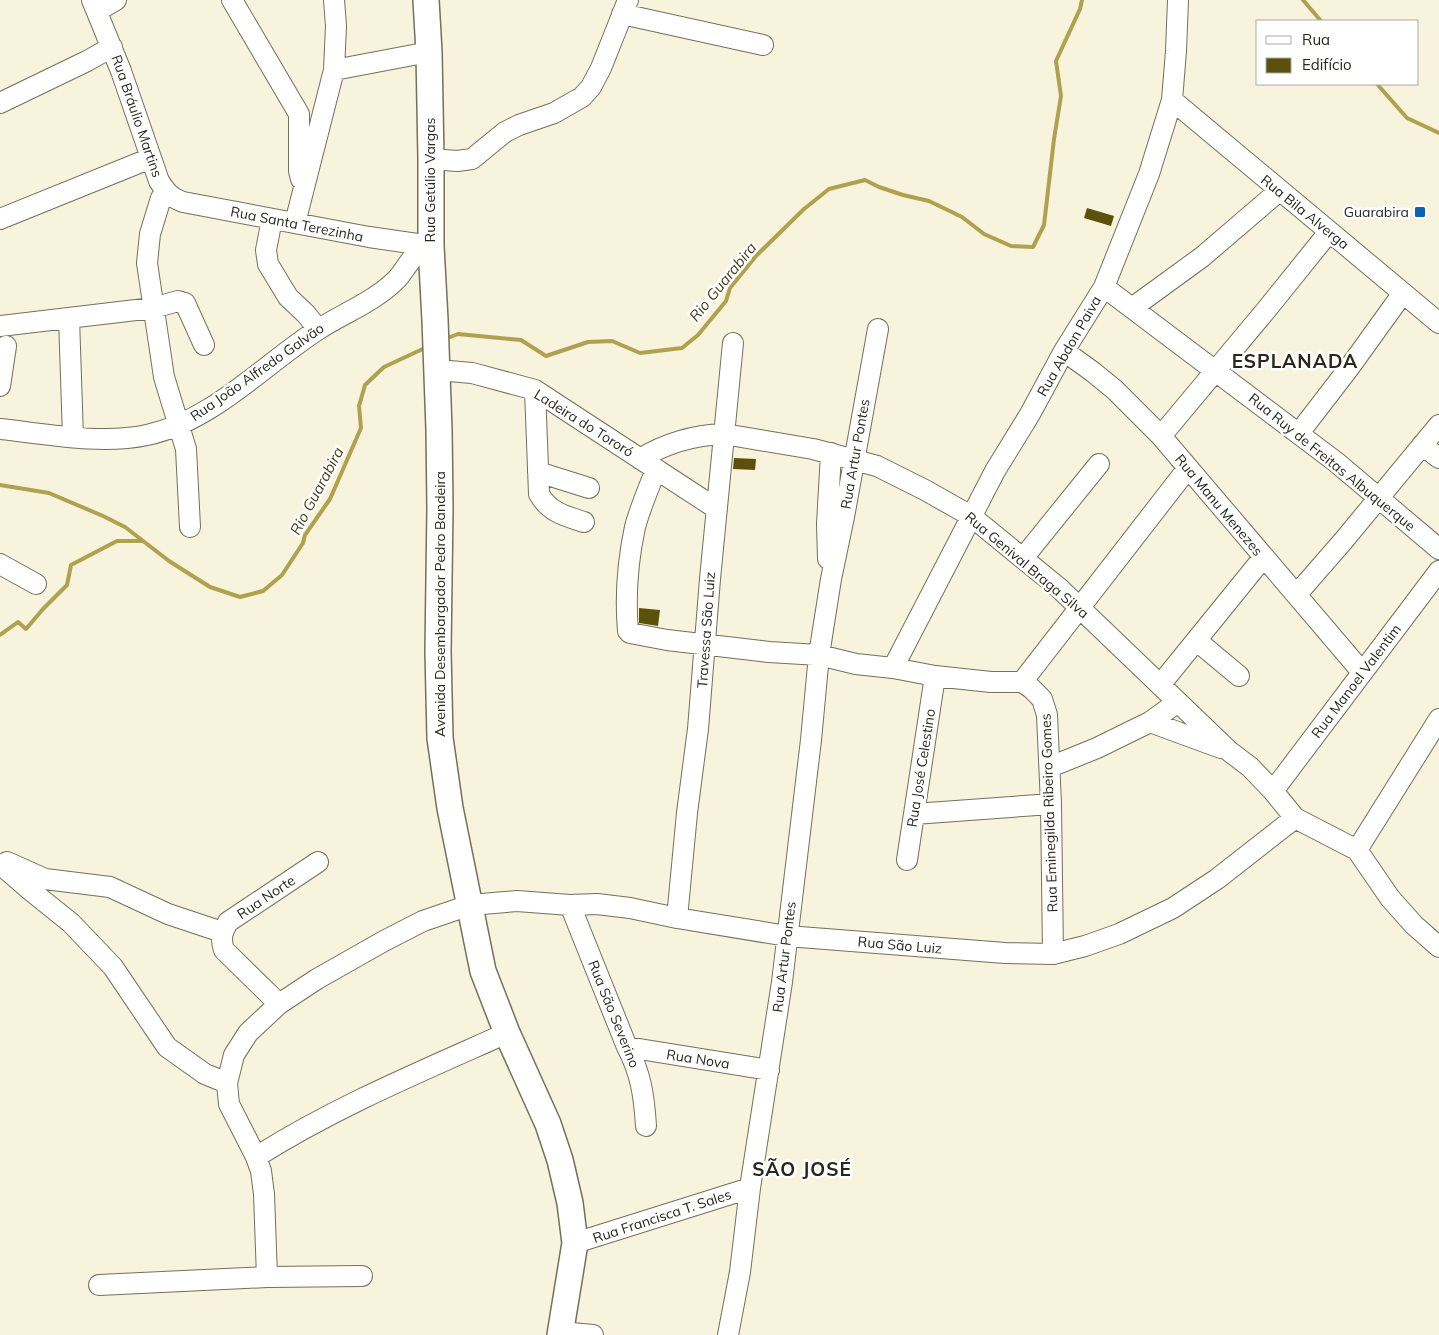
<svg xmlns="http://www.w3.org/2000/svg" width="1439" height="1335" font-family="Mulish,sans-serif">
  <rect width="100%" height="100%" fill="#f7f3dc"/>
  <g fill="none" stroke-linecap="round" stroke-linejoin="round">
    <path stroke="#afa14e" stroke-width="4" d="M1303,0L1321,21
      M1377,84L1407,118L1439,133
      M445,339L458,334L521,340L546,356L588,342L612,341L640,353L682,348L698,335L726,301L730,288L756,256L804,209L829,189L865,180L879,187L903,195L929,201L962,217L984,234L1011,246L1033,247L1044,225L1054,139L1061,96L1056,61L1080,9L1082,0
      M0,485L49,493L103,516L125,527L169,561L210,587L240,597L263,591L282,575L303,543L305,535L330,499L361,428L359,406L365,385L384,367L427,347
      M0,635L18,622L26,629L43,609L67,585L71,565L117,541H142"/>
  </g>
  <path fill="#5b510a" d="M1087,208L1114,216L1111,226L1084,218Z
    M734,458L756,459L755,470L733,469Z
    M639,608L660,610L658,626L639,623Z"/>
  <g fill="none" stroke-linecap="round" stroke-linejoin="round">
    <g stroke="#73705b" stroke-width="22">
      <path id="minor" d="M92,0L121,71L159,181C166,192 170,197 183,202L369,237L431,246
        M232,0L299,114V171L301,179
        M97,11L116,0
        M622,14L763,45
        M334,70L429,52
        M1172,100L1439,323
        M0,103L87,61L112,47
        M431,159L457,161L472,159L505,132L519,125L554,113L582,97L591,87L601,68L628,0
        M166,193L161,198L150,234L147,263L164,377L186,449L190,527
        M0,219L151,158
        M272,219L266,250L268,264L288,297L306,314L318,329
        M295,223L334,70L336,26L334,0
        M1104,287L1336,462L1439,549
        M1132,308L1202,257L1279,191
        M69,318L73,437
        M0,326L153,308L178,301L185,303L204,345
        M1064,351L1093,372L1115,390L1161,436L1362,672
        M437,370L472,373L535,390L717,509
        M0,386L6,346
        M535,390L539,494C549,512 565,516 584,522
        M0,429C46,434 101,445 147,435C213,421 264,364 319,329C344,313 375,301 396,280C402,274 406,266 412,259C418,254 425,250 431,246
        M1299,433L1349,368L1403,293
        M1161,436L1267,309L1329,232
        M1422,445L1439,458
        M640,459C666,443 694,435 724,434L813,449L877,466L925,490L971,516L1059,588L1229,751L1250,767L1273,791L1295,818L1357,850L1390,898L1414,925L1439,947
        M656,469C649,488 640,508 635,527C628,560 625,597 628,631L630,633L667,640L769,652L819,655L856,664L893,668L935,676L991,682H1022L1031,688L1042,699L1047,715L1051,804L1053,954
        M538,472L589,488
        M1023,558L1099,464
        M828,559L827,524L831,453
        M0,564L36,584
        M1297,594L1344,540L1439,425
        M1197,641L1239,676
        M893,668L995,471L1030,414L1064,351L1104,287L1149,174L1172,100L1176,51L1178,0
        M1022,682L1188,468
        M1160,685L1263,558
        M1150,722L1221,748
        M1050,767L1097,748L1150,722L1178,702
        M1273,791L1439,571
        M914,814L1051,804
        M1357,850L1439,719
        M907,860L935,676
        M7,862L45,879L110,887L168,914L222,932
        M0,864L30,890L71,923L113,967L167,1047L205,1074L227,1083
        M570,905L627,1047C641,1074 644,1095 646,1126
        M677,918L687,813L698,729L710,579L733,343
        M279,1004L224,950C220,938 222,933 228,922L318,862
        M627,1047L769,1070
        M256,1157C335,1107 422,1071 507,1033
        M575,1243L750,1188
        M267,1277L362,1276
        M99,1285L267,1277L264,1194L261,1171L256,1157L229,1104L227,1083L234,1055L248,1033L279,1004L317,979L384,941L423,921L470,905L517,901L570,905L597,904L630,908L677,918L787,936L1005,953L1053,954L1085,946L1119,934L1173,908L1217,879L1295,818
        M560,1332L593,1335
        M728,1335L740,1272L750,1188L782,982L811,740L819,655L831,579L844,517L878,329"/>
    </g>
    <g stroke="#73705b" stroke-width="28">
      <path id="major" d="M426,0L429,52L431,159V246L435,320L439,429L440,508L438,651L440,738L450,808L483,971L507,1033L548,1124L560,1160L570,1203L575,1243L560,1335"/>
    </g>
    <use href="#minor" stroke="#fff" stroke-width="20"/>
    <use href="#major" stroke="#fff" stroke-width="25"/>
  </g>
  <rect fill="#0964b2" stroke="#fff" stroke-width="2" x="1414" y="206" width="12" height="12" rx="2.5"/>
  <g text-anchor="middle" stroke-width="5" stroke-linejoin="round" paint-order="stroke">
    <g font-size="14" fill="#28271e" stroke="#fff">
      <text transform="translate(137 116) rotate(71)" y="5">Rua Bráulio Martins</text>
      <text transform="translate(430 180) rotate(-90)" y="5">Rua Getúlio Vargas</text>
      <text transform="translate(1305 212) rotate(39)" y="5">Rua Bila Alverga</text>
      <text transform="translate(297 224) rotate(11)" y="5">Rua Santa Terezinha</text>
      <text transform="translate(1069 346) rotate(-60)" y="5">Rua Abdon Paiva</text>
      <text transform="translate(257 372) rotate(-35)" y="5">Rua João Alfredo Galvão</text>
      <text transform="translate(584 423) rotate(32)" y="5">Ladeira do Tororó</text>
      <text transform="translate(855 454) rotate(-80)" y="5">Rua Artur Pontes</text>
      <text transform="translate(1332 462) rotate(39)" y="5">Rua Ruy de Freitas Albuquerque</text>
      <text transform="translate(1219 505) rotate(50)" y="5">Rua Manu Menezes</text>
      <text transform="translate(1027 565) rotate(40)" y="5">Rua Genival Braga Silva</text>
      <text transform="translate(440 604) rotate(-90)" y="5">Avenida Desembargador Pedro Bandeira</text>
      <text transform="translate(706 630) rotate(-86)" y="5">Travessa São Luiz</text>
      <text transform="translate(1356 681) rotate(-53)" y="5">Rua Manoel Valentim</text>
      <text transform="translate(921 768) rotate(-81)" y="5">Rua José Celestino</text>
      <text transform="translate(1049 813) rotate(-92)" y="5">Rua Eminegilda Ribeiro Gomes</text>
      <text transform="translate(266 897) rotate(-34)" y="5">Rua Norte</text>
      <text transform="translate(900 945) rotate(5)" y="5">Rua São Luiz</text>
      <text transform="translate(784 957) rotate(-83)" y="5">Rua Artur Pontes</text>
      <text transform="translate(614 1014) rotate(68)" y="5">Rua São Severino</text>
      <text transform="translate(698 1059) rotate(9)" y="5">Rua Nova</text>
      <text transform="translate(662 1216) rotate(-18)" y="5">Rua Francisca T. Sales</text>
    </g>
    <g font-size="14" fill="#28271e" stroke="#fff" text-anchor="end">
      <text x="1409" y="217">Guarabira</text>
    </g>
    <g font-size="15" font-style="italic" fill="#47411d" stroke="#fff">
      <text transform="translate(723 282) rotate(-51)" y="5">Rio Guarabira</text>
      <text transform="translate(317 491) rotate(-62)" y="5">Rio Guarabira</text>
    </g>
    <g font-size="19" font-weight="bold" letter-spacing="1" fill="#28271e" stroke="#fff">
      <text x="1295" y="368">ESPLANADA</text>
      <text x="802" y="1176">SÃO JOSÉ</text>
    </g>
  </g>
  <rect x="1256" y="20" width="162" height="65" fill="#ffffff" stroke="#a9a9a5"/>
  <rect x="1266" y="36" width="25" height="8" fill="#ffffff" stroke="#a9a9a5"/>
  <text x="1302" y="45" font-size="15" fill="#28271e">Rua</text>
  <rect x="1266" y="58" width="25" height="15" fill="#5b510a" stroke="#a9a9a5"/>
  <text x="1302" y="70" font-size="15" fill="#28271e">Edifício</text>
</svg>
